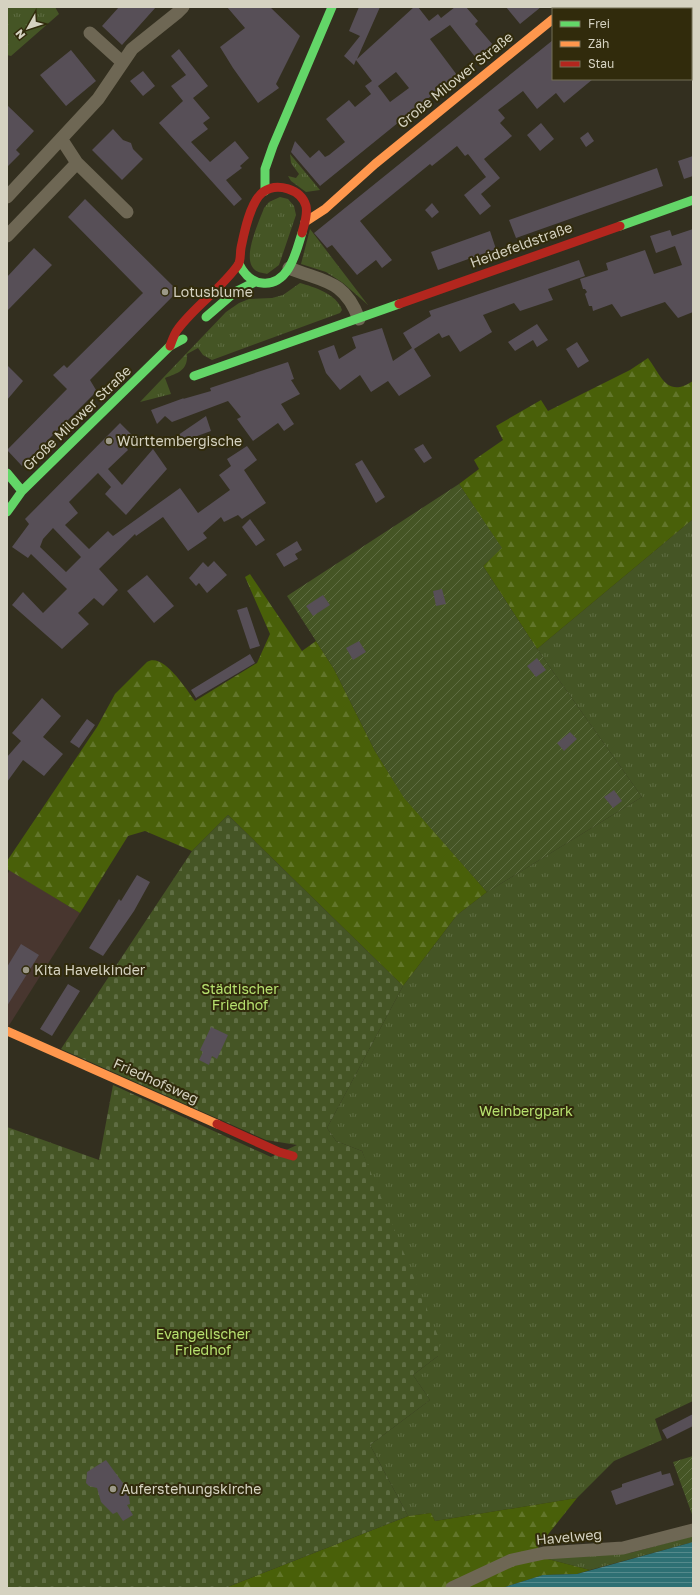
<svg xmlns="http://www.w3.org/2000/svg" width="700" height="1595" font-family="'Golos Text',sans-serif">
  <defs>
    <pattern id="grass-tufts" width="24" height="20" patternUnits="userSpaceOnUse"><rect width="24" height="20" fill="#455525"/><path d="M3 7l-1-3M5 7V3M7 7l1-3M15 17l-1-3M17 17v-4M19 17l1-3" fill="none" stroke="#5f6d43"/></pattern>
    <pattern id="forest-firs" width="22" height="20" patternUnits="userSpaceOnUse"><rect width="22" height="20" fill="#496009"/><path d="M5 1l3.5 6h-7zM16 11l3.5 6h-7z" fill="#62762b"/></pattern>
    <pattern id="cemetery-stones" width="16" height="16" patternUnits="userSpaceOnUse"><rect width="16" height="16" fill="#455525"/><path d="M2 7V4a2 2 0 0 1 4 0v3zM10 15v-3a2 2 0 0 1 4 0v3z" fill="#5f6d43"/></pattern>
    <pattern id="garden-furrows" width="10" height="10" patternUnits="userSpaceOnUse"><rect width="10" height="10" fill="#455525"/><path d="M-1 1l2-2M0 10L10 0M9 11l2-2" fill="none" stroke="#5f6d43"/></pattern>
    <pattern id="water-rules" width="6" height="5" patternUnits="userSpaceOnUse"><rect width="6" height="5" fill="#2e7074"/><path d="M0 2.5h6" fill="none" stroke="#558a8c"/></pattern>
  </defs>
  <rect width="100%" height="100%" fill="#332f1f"/>
  <path fill="#48362f" d="M10,870L80,913L8,1027L7,875Z"/>
  <path fill="url(#grass-tufts)" d="M7,7H55L59,14L11,56L7,55Z
    M290,154L320,190L306,192L291,181L288,176L296,178L299,174L291,163Z
    M280,197L288,199L294,206L296,215L279,265L267,274C263,273 257,272 255,270C241,259 259,222 264,208L269,202Z
    M310,229L368,305L343,283L326,272L301,264Z
    M300,283C314,287 337,294 342,310L340,313L212,360L203,355L198,348L187,354C188,370 179,373 165,378L171,394L140,402L226,312L239,303L249,299L272,298L283,295Z
    M693,519V1401L655,1419L662,1440L614,1461L577,1498L435,1521L431,1513L408,1516L370,1445L430,1400L413,1375L438,1356L362,1151L336,1141L327,1128L403,986L457,915L487,892L642,797L537,649Z
    M693,1536V1542L590,1570L544,1558L630,1553Z"/>
  <path fill="url(#forest-firs)" d="M648,358C662,377 667,398 693,381V519L537,649L483,566L501,548L459,484L479,469L474,460L503,440L496,426L541,400L548,411L630,370Z
    M250,574L302,651L316,641L334,669L375,751L404,797L487,892L457,915L403,986L228,815L192,851L145,831L128,836L80,913L7,869V861L97,727L115,694L147,662C163,652 186,689 195,701L257,663L270,634L245,577Z
    M577,1498L538,1547L544,1558L590,1570L577,1574L543,1575L502,1588H225L408,1516L431,1513L435,1521Z"/>
  <path fill="url(#cemetery-stones)" d="M228,815L403,986L327,1128L336,1141L362,1151L440,1341L438,1356L413,1375L430,1400L370,1445L408,1516L225,1588H7V1127L99,1160L113,1085L271,1157L297,1145L266,1140L61,1049L192,851Z"/>
  <path fill="url(#garden-furrows)" d="M459,484L502,548L483,566L537,649L642,797L487,892L404,798L375,751L334,669L287,596Z
    M693,1456V1517L673,1462Z"/>
  <path fill="url(#water-rules)" d="M693,1542V1588H502L543,1575L577,1574Z"/>
  <path fill="#574f57" fill-rule="evenodd" d="M119,7H156L122,45L102,26Z
    M227,7H270L300,36L276,84L279,88L258,103L233,68L220,47L245,28Z
    M359,7H380L357,59L414,7H418L429,21L438,14L441,18L455,7H466L478,21L475,24L493,45L476,58L450,25L430,39L457,75L320,186L291,152L295,141L310,158L319,150L325,157L329,155L345,142L326,119L349,100L355,107L371,94L365,86L372,81L356,60L354,65L344,56L360,36L349,31ZM396,72L409,88L390,102L378,86Z
    M506,7H541L520,24Z
    M553,40V79H593L564,103L556,93L537,109L523,91L498,110L505,118L500,123L512,136L484,159L500,178L481,194L491,206L480,215L464,195L486,177L468,154L465,156L457,146L432,166L430,164L360,221L392,260L382,268L376,260L357,275L332,245L327,248L314,233Z
    M179,49L208,86L193,98L210,118L203,123L208,129L191,142L210,162L235,141L249,158L240,166L242,168L226,180L242,199L234,206L159,123L183,101L171,86L186,75L171,56Z
    M71,50L96,81L66,106L40,75Z
    M143,71L155,86L143,96L130,81Z
    M7,105L34,131L16,150L20,154L7,167Z
    M541,123L554,139L540,151L527,135Z
    M113,129L123,140L131,143L133,149L143,159L122,180L92,150Z
    M588,132L594,141L586,147L580,138Z
    M693,156V176L684,179L678,161Z
    M657,168L663,186L516,238L509,220Z
    M85,199L173,286L175,294L90,380L96,390L93,395L22,466L7,450L67,389L53,375L64,365L67,368L143,293L68,217Z
    M432,203L439,212L432,218L425,210Z
    M693,229V312L678,318L665,302L621,317L612,304L593,311L592,306H589L585,294L587,292L585,289H583L580,279L608,270L606,263L645,250L654,274L682,265L675,246L656,253L650,236L670,230L672,236Z
    M490,231L496,249L438,270L431,252Z
    M34,248L52,265L7,311V277Z
    M579,260L585,276L548,289L553,300L520,311L514,303L483,315L492,332L460,352L449,335L442,338L439,333L414,349L431,376L399,396L388,381L371,392L360,375L340,390L326,373L318,351L334,345L339,359L356,348L352,337L382,328L393,361L412,348L403,333L431,316L429,311Z
    M537,324L548,340L537,347L533,340L515,351L508,342Z
    M577,342L589,361L578,368L566,349Z
    M288,362L294,379L291,380L300,394L281,404L294,424L284,431L278,423L253,441L237,419L241,417L228,401L172,422L165,416L157,424L151,410L184,398L183,399L211,391L210,388Z
    M7,365L23,381L7,400Z
    M206,416L211,431L167,447L165,444Z
    M120,423L132,435L125,446L128,450L108,469L122,485L153,449L167,469L126,515L105,494L111,487L98,473L69,502L78,513L65,525L89,549L108,531L113,536L180,488L198,513L230,490L219,475L231,466L227,459L247,446L257,460L244,470L266,503L242,519L238,515L224,522L221,517L203,533L207,538L188,551L163,517L136,536L135,534L99,569L118,590L103,606L94,598L78,613L89,624L62,649L12,605L23,592L43,613L67,589L31,554L28,558L12,547L29,524L25,519ZM53,528L81,557L66,572L40,547L43,539Z
    M423,444L432,458L424,463L414,449Z
    M362,460L385,497L376,503L355,464Z
    M250,519L265,540L256,546L242,527Z
    M297,541L302,550L295,554L298,559L284,567L276,554Z
    M214,561L227,575L207,593L199,583L196,586L189,578L203,562L208,567Z
    M147,575L174,606L154,623L127,591Z
    M442,589L446,604L436,606L433,591Z
    M323,595L330,605L313,616L306,606Z
    M247,607L260,646L250,649L237,610Z
    M359,641L366,652L353,660L346,648Z
    M250,654L255,663L196,698L191,690Z
    M537,658L546,670L536,677L527,666Z
    M42,698L61,716L43,737L63,754L44,776L23,760L7,782V757L21,741L12,733Z
    M87,719L95,725L79,748L70,742Z
    M570,732L577,739L564,751L557,743Z
    M614,790L622,801L613,808L604,797Z
    M137,875L150,882L134,911L103,956L89,948L119,899L121,901Z
    M21,944L39,955L7,1006V967Z
    M68,984L80,991L52,1036L40,1029Z
    M211,1027L228,1035L217,1059L212,1056L209,1065L199,1060L203,1052L200,1050Z
    M693,1414V1426L667,1439L662,1430Z
    M106,1460L128,1490L130,1504L127,1505L133,1515L123,1521L117,1512L113,1514L101,1502L97,1488L89,1486L86,1483L87,1472Z
    M661,1471L662,1475L670,1473L674,1485L616,1505L611,1491L622,1487V1484Z"/>
  <g fill="none" stroke-linecap="round" stroke-linejoin="round">
    <path stroke="#6e6754" stroke-width="13" d="M674,7L675,9
      M691,31L693,34
      M90,33L122,62
      M62,140L77,163L127,212
      M7,197L98,99L132,49L177,13L183,7
      M7,236L77,163
      M289,268C323,282 344,279 359,319
      M452,1588L512,1560L544,1553L623,1548L693,1530"/>
    <path stroke="#63d668" stroke-width="9" d="M565,9L568,7
      M265,191V169L273,146L332,7
      M620,226L693,200
      M239,264C244,274 251,282 262,283C289,286 296,252 302,233
      M206,317L235,292L255,282
      M194,376L399,304
      M7,473L22,491
      M7,512L22,491L170,346L183,339"/>
    <path stroke="#ff974d" stroke-width="9" d="M305,222L325,209L375,164L553,19
      M7,1031L217,1124"/>
    <path stroke="#b3261e" stroke-width="9" d="M399,304L620,226
      M170,346C172,341 174,334 178,329C195,306 221,289 238,265C241,261 240,253 241,248C244,233 250,202 263,192C277,182 301,189 306,206C308,215 304,225 302,233
      M217,1124L279,1152L293,1156"/>
  </g>
  <g fill="#9c9988" stroke="#312b0c" stroke-width="1.5">
    <circle cx="165" cy="292" r="4"/>
    <circle cx="109" cy="441" r="4"/>
    <circle cx="26" cy="970" r="4"/>
    <circle cx="113" cy="1489" r="4"/>
  </g>
  <g text-anchor="middle" stroke-width="4" stroke-linejoin="round" paint-order="stroke">
    <g font-size="14" fill="#d5d2c1" stroke="#312b0c">
      <text transform="translate(455 80) rotate(-39)" y="5">Große Milower Straße</text>
      <text transform="translate(521 245) rotate(-20)" y="5">Heidefeldstraße</text>
      <text transform="translate(77 418) rotate(-44)" y="5">Große Milower Straße</text>
      <text transform="translate(156 1081) rotate(24)" y="5">Friedhofsweg</text>
      <text transform="translate(569 1537) rotate(-5)" y="5">Havelweg</text>
    </g>
    <g font-size="14" fill="#d5d2c1" stroke="#312b0c" text-anchor="start">
      <text x="173" y="297">Lotusblume</text>
      <text x="117" y="446">Württembergische</text>
      <text x="34" y="975">Kita Havelkinder</text>
      <text x="121" y="1494">Auferstehungskirche</text>
    </g>
    <g font-size="14" fill="#b7e16f" stroke="#312b0c">
      <text x="240" y="994">Städtischer<tspan x="240" dy="16">Friedhof</tspan></text>
      <text x="526" y="1116">Weinbergpark</text>
      <text x="203" y="1339">Evangelischer<tspan x="203" dy="16">Friedhof</tspan></text>
    </g>
  </g>
  <rect width="700" height="1595" fill="none" stroke="#d5d2c1" stroke-width="16"/>
  <rect x="552" y="8" width="140" height="72" fill="#312b0c" stroke="#736e54"/>
  <rect x="560" y="21" width="20" height="6" fill="#63d668" stroke="#736e54"/>
  <text x="588" y="28" font-size="12" fill="#d5d2c1">Frei</text>
  <rect x="560" y="41" width="20" height="6" fill="#ff974d" stroke="#736e54"/>
  <text x="588" y="48" font-size="12" fill="#d5d2c1">Zäh</text>
  <rect x="560" y="61" width="20" height="6" fill="#b3261e" stroke="#736e54"/>
  <text x="588" y="68" font-size="12" fill="#d5d2c1">Stau</text>
  <g transform="translate(28 28) rotate(231)" stroke="#312b0c" stroke-width="3" paint-order="stroke">
  <path d="M0-3L7 15L0 10L-7 15Z" fill="#d5d2c1"/>
  <text y="-6" font-size="11" font-weight="bold" text-anchor="middle" fill="#d5d2c1">N</text>
  </g>
</svg>
